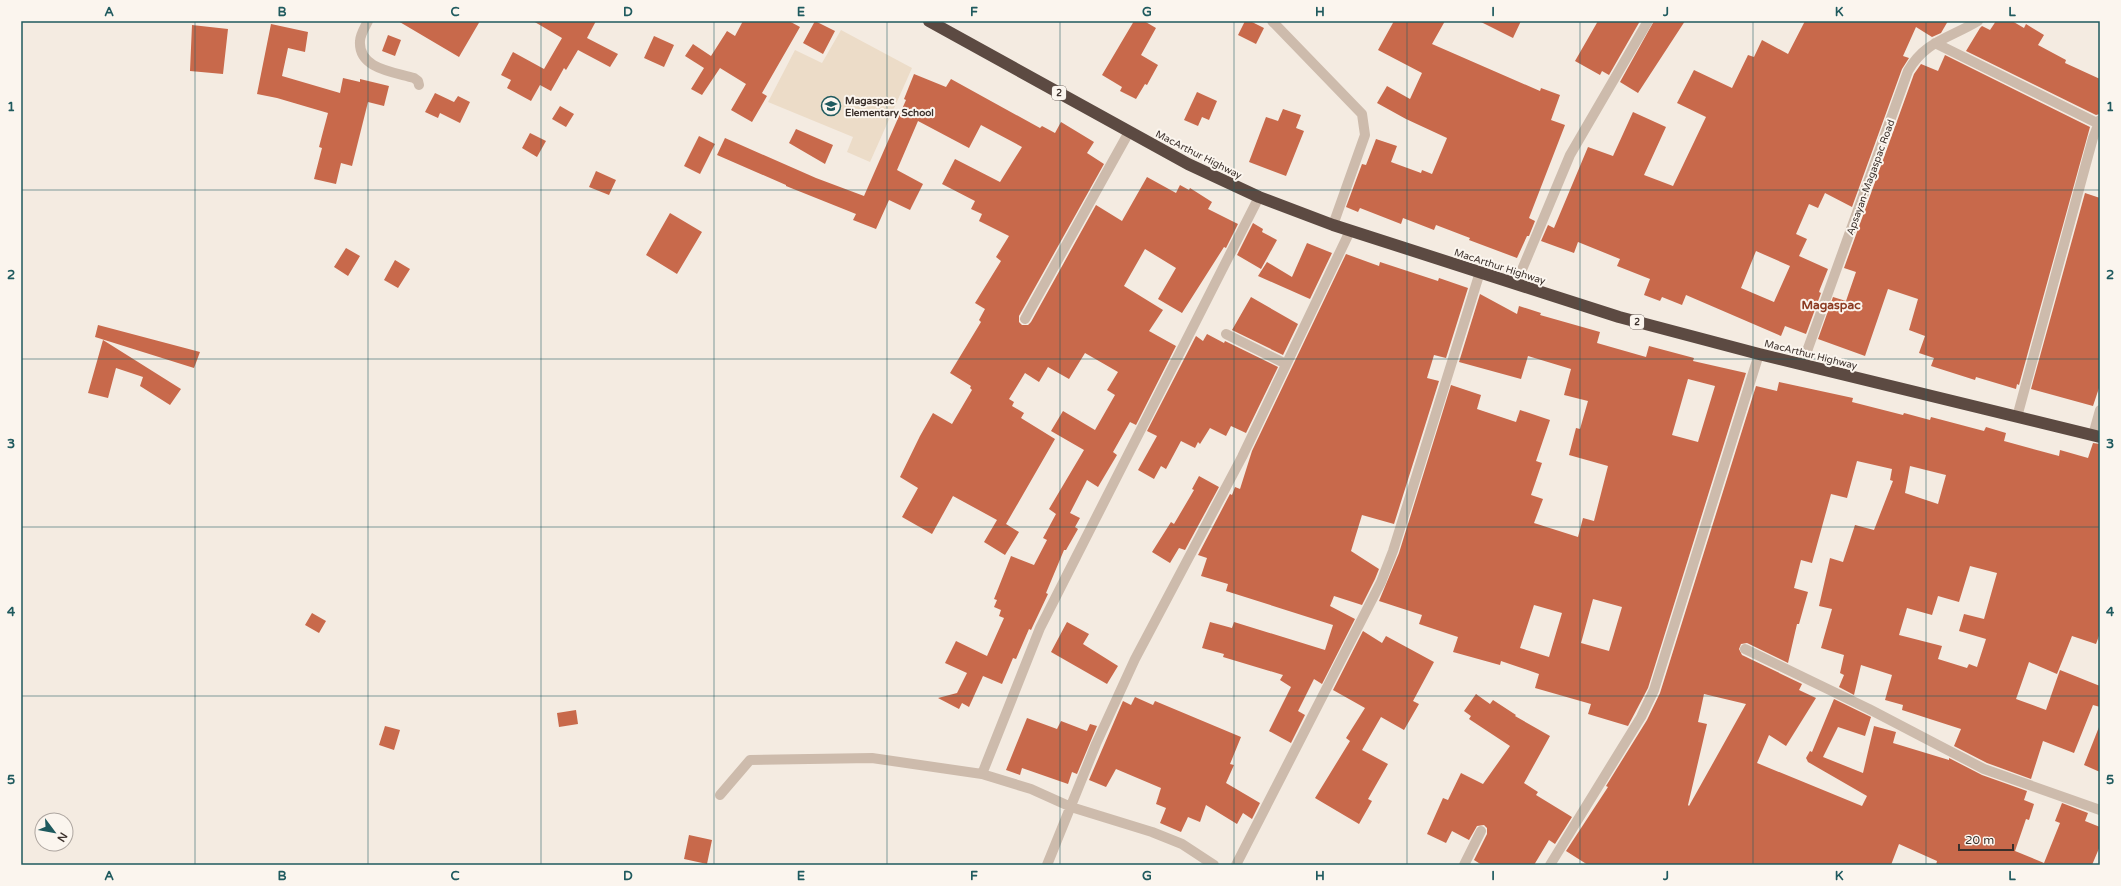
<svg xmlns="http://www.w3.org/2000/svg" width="2121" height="886" font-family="'Varela Round',sans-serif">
  <rect width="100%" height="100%" fill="#f4ebe1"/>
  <path fill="#ecdcc8" d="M841,30L912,68L870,162L847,152L853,137L768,102L795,50L822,63Z"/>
  <path fill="#c8694b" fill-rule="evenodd" d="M398,21H480L459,57Z
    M533,21H596L587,38L618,54L610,67L578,50L566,70L564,68L551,91L540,85L531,101L507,88L511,80L501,75L513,52L544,69L562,38Z
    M743,21H789L800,27L762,93L767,96L752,122L731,110L746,84L720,68L702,95L691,89L704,68L685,56L693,44L711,56L727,31L735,36Z
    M815,21L835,31L823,54L803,43Z
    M1134,21H1144L1156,28L1141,55L1158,65L1147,85L1145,84L1136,99L1120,91L1122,87L1102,75Z
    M1245,21H1250L1264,28L1256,44L1238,35Z
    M1394,21H1445L1432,44L1540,91L1541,88L1560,95L1551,120L1565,125L1529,218L1535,221L1529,236H1527L1517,258L1469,240L1470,238L1436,225L1434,230L1403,218L1401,224L1360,208L1358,212L1346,207L1362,164L1366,165L1376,139L1397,146L1391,162L1421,173L1422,170L1432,174L1447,138L1406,119L1377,103L1387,86L1410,99L1422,73L1378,50Z
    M1479,21H1521L1513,38Z
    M1598,21H1640L1609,75L1602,71L1600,75L1575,61Z
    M1654,21H1685L1638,93L1620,82Z
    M1805,21H1948L1941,33L1932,37L1916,27L1903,56L1909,58L1902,69L1852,207L1825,193L1818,208L1809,204L1796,234L1807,239L1799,256L1828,269L1820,289L1819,292L1821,293L1806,334L1785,326L1781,336L1686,295L1682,305L1662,297L1660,301L1644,295L1650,279L1617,266L1620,259L1578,242L1574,253L1541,241L1548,225L1554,228L1588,147L1613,156L1633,112L1666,127L1644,175L1673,186L1706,117L1677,103L1694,70L1732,88L1748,55L1754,57L1762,40L1788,54ZM1756,251L1790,266L1774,302L1741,288Z
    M1996,21H2012L2024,28L2026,24L2044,35L2038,45L2066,60L2065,63L2100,79V114L2096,115L1966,51L1980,28L1982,26L1990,30Z
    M271,24L308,32L305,52L288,48L282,76L340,93L343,78L360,82V79L389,86L384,106L368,102L352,166L341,163L336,184L314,179L322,148L319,147L328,113L277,98L257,94Z
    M192,25L228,29L223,74L190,71Z
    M388,35L401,40L395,56L382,51Z
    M654,36L674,45L664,67L644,58Z
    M1945,55L2090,127L2019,385L2017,384L2016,389L1976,377L1975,380L1931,366L1934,358L1919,353L1925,336L1909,330L1918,299L1888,289L1865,356L1818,339L1833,297L1846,301L1856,272L1844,268L1914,74L1921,64L1938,71Z
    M914,74L946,87L951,79L1040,128L1042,126L1055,133L1061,122L1094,142L1087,153L1104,164L1019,316V322L1022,325H1028L1031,322L1096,205L1122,221L1147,177L1176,193L1180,185L1189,190L1190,188L1212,202L1208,209L1238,224L1226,248L1224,247L1182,313L1158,299L1176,268L1145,249L1124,286L1163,310L1149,331L1176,346L1136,425L1130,422L1113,452L1117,455L1098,487L1087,480L1070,513L1080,518L1075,527L1078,529L1066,550H1064L1046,593L1048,594L1031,630L1029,629L1016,659L1013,658L1002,684L983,676L969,707L962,703L959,709L938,698L957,693L967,673L945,663L956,641L987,656L1004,618L999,616L1001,610L994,607L997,600L994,599L1011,556L1034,565L1047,540L1043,538L1056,514L1049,509L1084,450L1051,431L1063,411L1095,430L1115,395L1107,390L1118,372L1085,353L1069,379L1048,367L1039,382L1025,373L1009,399L1014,402L1012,406L1024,413L1021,418L1055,439L1006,524L1019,532L1005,555L984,542L997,520L953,496L932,534L902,517L918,488L900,477L920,436L933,413L952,424L972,390L970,388L971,386L950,373L981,322L979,320L985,309L975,303L1001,261L996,257L1009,236L979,221L982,214L971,209L975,201L942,184L955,159L1000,182L1022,147L981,125L969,148L918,121L897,170L923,184L910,210L889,200L876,229L853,220L856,214L786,186V185L717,155L725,138L816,178L864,196L906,100L904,99Z
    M1197,92L1217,101L1209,120L1202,117L1198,126L1184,120Z
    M435,93L454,102L458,96L470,102L460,123L440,113L438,118L425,112Z
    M560,106L574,114L566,127L552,119Z
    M1283,109L1301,115L1296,128L1304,131L1286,176L1249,162L1266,117L1278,121Z
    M796,129L833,145L825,164L789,143Z
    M530,133L546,141L537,157L522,148Z
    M699,136L715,144L700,174L684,166Z
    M596,171L616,180L609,195L589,187Z
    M2085,193L2100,198V385L2093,406L2031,389Z
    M670,213L702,232L677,274L646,255Z
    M1253,223L1263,229L1262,232L1277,240L1261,269L1237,255Z
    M1307,243L1332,253L1310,299L1258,276L1267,262L1292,277Z
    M346,248L360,256L348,276L334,267Z
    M1346,254L1379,266L1380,262L1438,281L1439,278L1468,288L1446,358L1434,355L1427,378L1439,381L1394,524L1362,515L1351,551L1379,569L1375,579L1362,605L1334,596L1330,606L1355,619L1322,684L1314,679L1298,711L1305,715L1291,743L1269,731L1291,687L1280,680L1283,675L1223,657L1224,654L1202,648L1210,622L1232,628L1234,622L1325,650L1333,625L1226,591L1228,584L1201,576L1207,558L1198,555L1230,494L1232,495L1235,487L1240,489L1252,451Z
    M395,260L410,269L398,288L384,280Z
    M1480,294L1517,314L1519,306L1541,313L1540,315L1600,332L1597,343L1646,357L1649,346L1694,358L1693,361L1746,373L1648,688L1628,726L1588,714L1591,704L1535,688L1539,674L1501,661L1500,665L1453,652L1458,637L1419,624L1422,615L1379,601L1399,553L1451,385L1481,395L1477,409L1516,422L1520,410L1550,420L1536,461L1542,463L1531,495L1543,499L1534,523L1578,537L1583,518L1594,521L1608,466L1569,455L1576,428L1580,429L1588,401L1564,395L1571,369L1528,356L1521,379L1459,362ZM1688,379L1715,386L1698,442L1672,435ZM1593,599L1622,607L1609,651L1581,643ZM1534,605L1562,613L1549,657L1520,648Z
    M1251,297L1298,324L1283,355L1232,330Z
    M98,325L200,352L194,368L95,337Z
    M1207,334L1224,343L1225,341L1278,367L1246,433L1231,426L1226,436L1210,428L1200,444L1198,442L1195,448L1181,441L1166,469L1161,466L1154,479L1138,470L1157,436L1147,431L1196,336L1203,341Z
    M103,340L181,389L170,405L140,386L143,377L116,368L108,398L88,393Z
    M1779,382L1853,398L1852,402L1903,415L1904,413L1930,420L1931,417L1984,431L1986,427L2006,433L2004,441L2059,456L2060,450L2088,458L2093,443L2100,444V633L2096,644L2072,636L2057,674L2029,662L2016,699L2046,710L2060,670L2100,686V707L2093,705L2074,753L2043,741L2031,779L1987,763L1954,746L1961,729L1902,710L1903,705L1885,700L1892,675L1861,665L1854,695L1839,687L1844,675L1840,673L1844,655L1821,648L1832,609L1819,606L1830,558L1843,562L1855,525L1874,530L1893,481L1890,480L1892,469L1857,461L1847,498L1831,494L1812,563L1801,560L1794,588L1808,592L1799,624H1797L1788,663L1747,643L1741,644L1739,649L1742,655L1802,684L1799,690L1816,698L1786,746L1769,735L1757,763L1862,806L1867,796L1808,762L1806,758L1810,751L1812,752L1834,699L1871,717L1865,736L1838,727L1823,757L1863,773L1874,726L1896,732L1893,743L1949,760V758L1982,775L2027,791L2024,800L2034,804L2029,820L2026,819L2015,851L2044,863L2060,823L2055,821L2062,803L2088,813L2085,821L2100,827V846L2092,865H1936L1937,861L1899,844L1891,865H1588L1566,851L1608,787L1606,786L1647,720L1660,693L1756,386L1777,391ZM1910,466L1946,475L1938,504L1905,493ZM1970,566L1997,573L1984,619L1964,614L1959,631L1986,639L1977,667L1969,664L1967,668L1938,659L1942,646L1899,635L1907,608L1932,615L1938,596L1959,602ZM1704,694L1746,704L1689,806L1688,805L1707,724L1698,722Z
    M1199,476L1219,487L1185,550L1179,548L1170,563L1152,552L1171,522L1174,524L1194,490L1192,489Z
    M312,613L326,621L319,633L305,625Z
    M1067,622L1089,634L1083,644L1118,666L1107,684L1051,652Z
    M1363,631L1382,643L1386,636L1434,662L1413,701L1419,704L1404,730L1381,717L1362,750L1388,764L1368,799L1372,801L1359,824L1315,798L1350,741L1346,738L1365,708L1333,690Z
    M1476,694L1490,704L1493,700L1516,715L1515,716L1550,736L1524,783L1538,792L1536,795L1572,817L1555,844L1549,840L1534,865H1482L1474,860L1487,834V828L1484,825L1477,826L1469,840L1452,831L1446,843L1427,834L1443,798L1448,800L1461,773L1483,784L1510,746L1469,719L1471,716L1464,711Z
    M1135,697L1153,705L1155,701L1241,737L1230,764L1234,765L1226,783L1260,803L1252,819L1243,813L1237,824L1206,805L1200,822L1188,817L1181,832L1160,823L1166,808L1156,804L1161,788L1116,769L1106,787L1089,780L1123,701L1131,705Z
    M576,710L578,724L559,727L557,713Z
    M1027,718L1057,729L1061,721L1087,731L1090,724L1097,726L1077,774L1072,772L1068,784L1022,768L1020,775L1006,770Z
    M385,726L400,730L394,750L379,745Z
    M2099,727H2100V772L2084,765Z
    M689,835L712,840L707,864L684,859Z"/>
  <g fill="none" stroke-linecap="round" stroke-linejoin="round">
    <path stroke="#cdbbac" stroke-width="10" d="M368,21C365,27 360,35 360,41C358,69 394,72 414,78L418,81L419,85
      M1272,21L1362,114L1365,135L1333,225
      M1935,43L2099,124
      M1516,284L1570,155L1648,21
      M1025,319L1129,132
      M1226,334L1286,364
      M1802,365L1908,71C1925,41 1950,38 1978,21
      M2017,417L2093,138L2100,120
      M2093,435L2100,410
      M1745,649L1869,709L1984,769L2100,810
      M982,774L1040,628L1259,197
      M720,795L750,760L872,758L982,774L1031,789L1071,807L1152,832L1182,844L1214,865
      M1047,865L1096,744L1135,659L1242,457L1350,231
      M1236,865L1381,582L1393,551L1480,272
      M1464,865L1481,831
      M1550,865L1641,717L1654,690L1759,354"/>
    <path stroke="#5c4a42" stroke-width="12" d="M929,21L1188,164L1259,197L1333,225L1619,317L1759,354L2100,437"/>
  </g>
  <path fill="none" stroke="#1f5a5e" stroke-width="1" stroke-opacity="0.55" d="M195,21V865M368,21V865M541,21V865M714,21V865M887,21V865M1060,21V865M1234,21V865M1407,21V865M1580,21V865M1753,21V865M1926,21V865M21,190H2100M21,359H2100M21,527H2100M21,696H2100"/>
  <defs>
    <g id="school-ring" transform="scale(1)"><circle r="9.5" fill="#fbf5ee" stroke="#1f5a5e" stroke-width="1.5"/><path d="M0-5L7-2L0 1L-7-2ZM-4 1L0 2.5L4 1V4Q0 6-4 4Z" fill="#1f5a5e"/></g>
  </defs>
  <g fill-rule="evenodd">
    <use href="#school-ring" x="831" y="106"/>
  </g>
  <g text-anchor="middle" stroke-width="4" stroke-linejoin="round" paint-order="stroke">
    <g fill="#fbf5ee" stroke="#756b66" stroke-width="1">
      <rect x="1052" y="86" width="14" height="14" rx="3"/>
      <rect x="1630" y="315" width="14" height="14" rx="3"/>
    </g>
    <g font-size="9" font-weight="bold" fill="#3b302b">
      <text x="1059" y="96">2</text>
      <text x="1637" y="325">2</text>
    </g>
    <g font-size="10" font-weight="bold" fill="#3b302b" stroke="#fbf5ee" text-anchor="start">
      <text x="845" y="104">Magaspac<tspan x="845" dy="12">Elementary School</tspan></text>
    </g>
    <g font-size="10" fill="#3b302b" stroke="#fbf5ee">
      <text transform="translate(1199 154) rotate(27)" y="4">MacArthur Highway</text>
      <text transform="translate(1870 177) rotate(-70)" y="4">Apsayan-Magaspac Road</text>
      <text transform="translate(1500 266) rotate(18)" y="4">MacArthur Highway</text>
      <text transform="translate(1811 354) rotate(14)" y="4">MacArthur Highway</text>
    </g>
    <g font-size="12" font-weight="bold" fill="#8c3b22" stroke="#fbf5ee">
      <text x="1831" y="309">Magaspac</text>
    </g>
  </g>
  <rect width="2121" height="886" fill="none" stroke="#fbf5ee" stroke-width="44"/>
  <g transform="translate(54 832) rotate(122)"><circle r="19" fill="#fbf5ee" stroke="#aea6a0"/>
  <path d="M0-3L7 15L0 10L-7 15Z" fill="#1f5a5e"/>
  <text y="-6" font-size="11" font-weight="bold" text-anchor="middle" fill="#3b302b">N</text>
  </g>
  <path d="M1959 844v6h54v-6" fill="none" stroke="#3b302b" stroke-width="2"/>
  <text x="1965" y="844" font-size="12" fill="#3b302b" stroke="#fbf5ee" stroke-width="3" paint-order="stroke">20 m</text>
  <rect x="22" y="22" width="2077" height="842" fill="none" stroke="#1f5a5e" stroke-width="1.5"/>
  <g font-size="13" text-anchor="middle" font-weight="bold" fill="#1f5a5e">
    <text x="109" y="16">A</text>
    <text x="282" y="16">B</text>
    <text x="455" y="16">C</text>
    <text x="628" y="16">D</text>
    <text x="801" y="16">E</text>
    <text x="974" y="16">F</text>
    <text x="1147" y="16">G</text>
    <text x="1320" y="16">H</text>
    <text x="1493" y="16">I</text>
    <text x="1666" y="16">J</text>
    <text x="1839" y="16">K</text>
    <text x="2012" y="16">L</text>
    <text x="11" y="111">1</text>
    <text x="2110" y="111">1</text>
    <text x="11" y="279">2</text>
    <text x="2110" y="279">2</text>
    <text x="11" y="448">3</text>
    <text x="2110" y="448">3</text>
    <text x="11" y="616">4</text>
    <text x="2110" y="616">4</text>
    <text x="11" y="784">5</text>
    <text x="2110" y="784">5</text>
    <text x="109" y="880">A</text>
    <text x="282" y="880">B</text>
    <text x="455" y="880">C</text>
    <text x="628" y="880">D</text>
    <text x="801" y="880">E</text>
    <text x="974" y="880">F</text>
    <text x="1147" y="880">G</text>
    <text x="1320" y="880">H</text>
    <text x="1493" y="880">I</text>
    <text x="1666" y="880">J</text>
    <text x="1839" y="880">K</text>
    <text x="2012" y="880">L</text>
  </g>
</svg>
